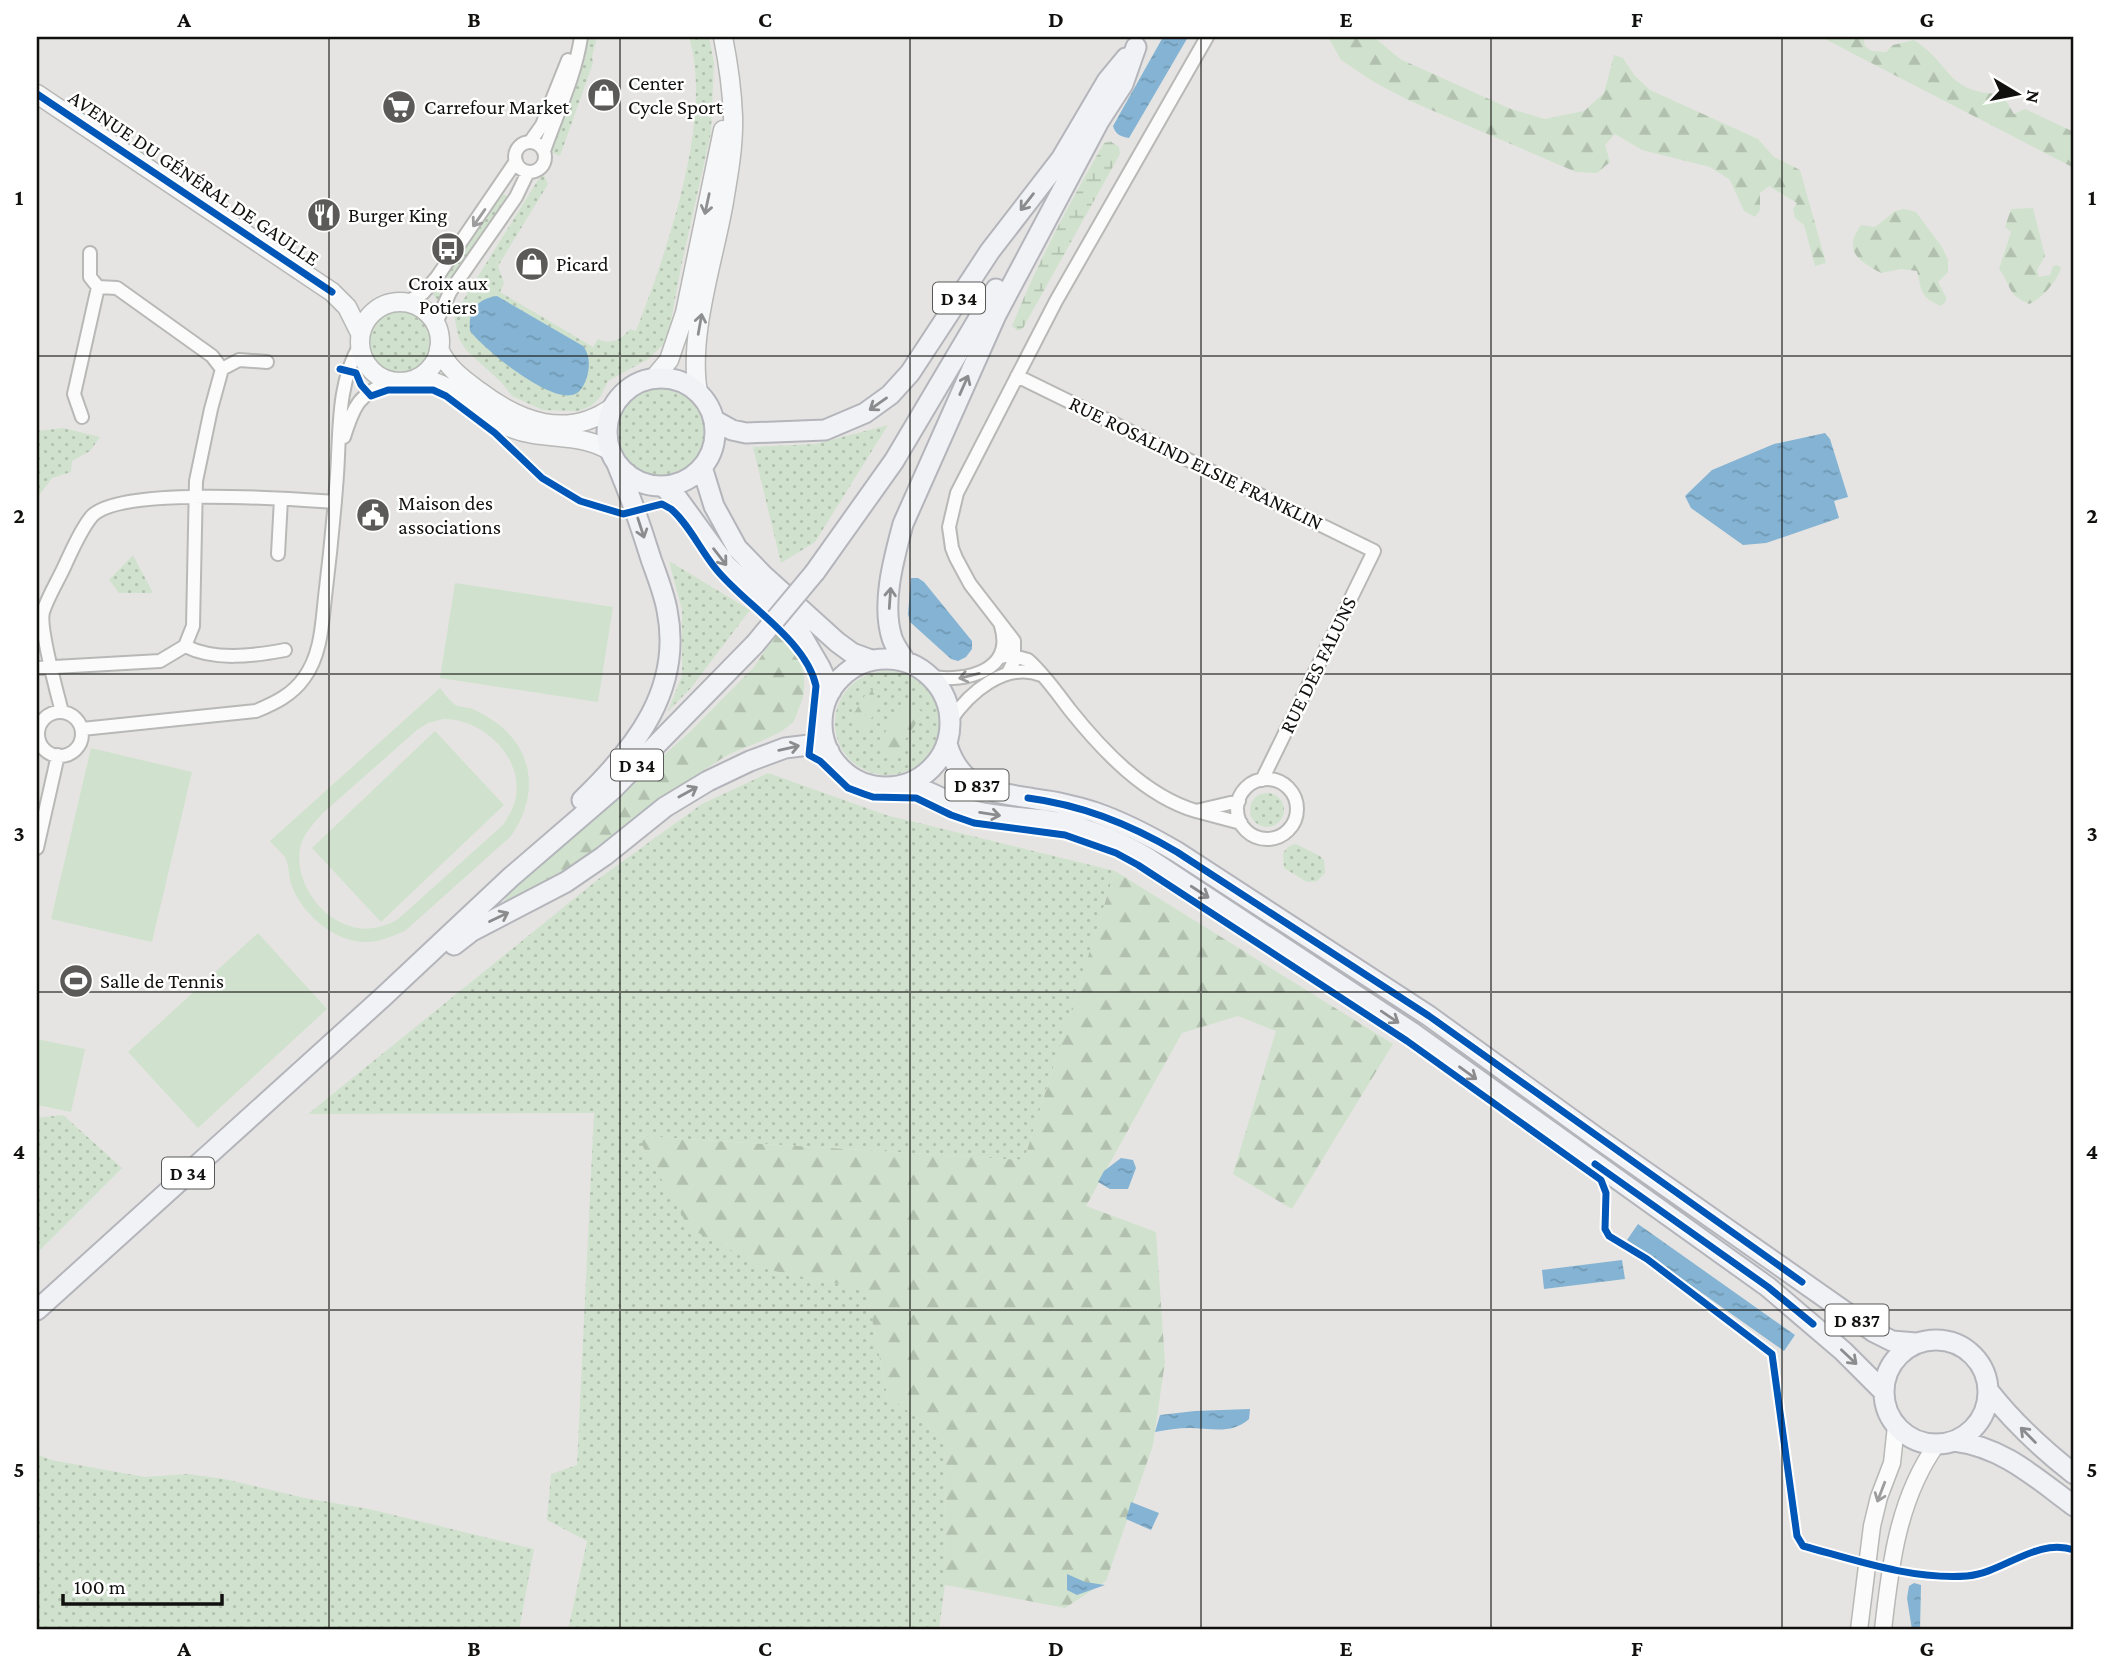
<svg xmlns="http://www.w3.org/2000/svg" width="2111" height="1667" font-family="'Crimson Pro',serif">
  <defs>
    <pattern id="green-dots" width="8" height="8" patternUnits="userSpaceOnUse" patternTransform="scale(1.75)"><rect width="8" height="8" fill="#d0e2cd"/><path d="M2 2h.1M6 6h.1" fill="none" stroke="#b2c1af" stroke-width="1.8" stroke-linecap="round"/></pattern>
    <pattern id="forest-firs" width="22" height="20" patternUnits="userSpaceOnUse" patternTransform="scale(1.75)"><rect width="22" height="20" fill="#d0e2cd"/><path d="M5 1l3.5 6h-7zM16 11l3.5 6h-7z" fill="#b2c1af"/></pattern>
    <pattern id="wetland-marsh" width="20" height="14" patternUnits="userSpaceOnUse" patternTransform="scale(1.75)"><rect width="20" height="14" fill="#d0e2cd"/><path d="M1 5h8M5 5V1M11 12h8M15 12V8" fill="none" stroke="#b2c1af"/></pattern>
    <pattern id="water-ripples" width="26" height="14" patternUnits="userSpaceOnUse" patternTransform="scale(1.75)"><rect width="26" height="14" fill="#84b3d3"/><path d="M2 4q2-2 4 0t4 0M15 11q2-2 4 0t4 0" fill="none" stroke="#7199b4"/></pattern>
  </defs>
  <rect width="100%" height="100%" fill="#e5e4e2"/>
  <path fill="url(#green-dots)" d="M586,37H597L592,57L593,63L560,156L553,153L551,143Z
    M689,37H709L714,63L711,132L681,267L670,326L664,344L648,359L608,381L600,397L591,406L578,411L543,410L512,396L501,382L466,350L459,339L454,315L538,180L544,175L548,184L498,266L504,283L500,292L593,347L598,339C612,345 620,340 630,329L636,331C666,254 714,118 689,37Z
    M501,193L511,198L439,301L431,293L453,267L454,257Z
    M367 341a32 32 0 1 1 64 0a32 32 0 1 1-64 0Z
    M618 432a43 43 0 1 1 86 0a43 43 0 1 1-86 0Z
    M888,425L815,542L781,563L753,447L816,444Z
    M63,428L100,437L90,451L72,461L71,472L52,478L37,498V431Z
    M133,555L153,593H119L109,580Z
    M669,561L750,610L690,689L668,711L682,676V610Z
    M835 723a52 52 0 1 1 104 0a52 52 0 1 1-104 0Z
    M768,773L886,815L1115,871L1024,1160L638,1136L769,1270L866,1289L887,1395L946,1440L945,1584L939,1630H568L587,1541L547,1520L551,1474L577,1465L594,1113L308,1114L601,877L702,804Z
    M1250 810a17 17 0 1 1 34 0a17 17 0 1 1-34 0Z
    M1296,844L1320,856L1324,860L1325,873L1317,881L1307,882L1284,868L1283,853L1289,846Z
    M63,1115L122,1168L37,1253V1118Z
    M37,1454L51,1460L145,1477L188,1474L224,1479L305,1498L369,1509L534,1549L519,1630H37Z"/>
  <path fill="url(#forest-firs)" d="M1328,37H1374L1400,59L1511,109L1545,119L1584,111L1604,93L1614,55L1623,58L1634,75L1650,90L1758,139L1774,157L1800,170L1826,263L1815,266L1804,225L1795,218L1793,209L1797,203L1769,186L1760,193V210L1755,217L1744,211L1730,180L1710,167L1642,150L1615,134L1605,145L1610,162L1597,173L1576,172L1408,100L1374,82L1341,60Z
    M1821,37H1863L1865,46L1871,51L1886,52L1893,45L1914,40C1953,65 1945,93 2002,94L2014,114L2025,109L2074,132V168Z
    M2033,208L2045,256L2037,270L2039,277L2050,275L2053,266L2058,265L2061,268C2058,280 2041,300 2029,304C2005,293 2013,287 1999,269L2011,232L2005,227L2011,209Z
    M1904,209L1916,212L1942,247L1948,260V272L1938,282L1946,297V301L1941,306C1920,297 1922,292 1917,271L1901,269L1881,273C1859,261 1842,251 1861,225L1875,227L1895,211Z
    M777,633C800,652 812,679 799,708C797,712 796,719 793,722C777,739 741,746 721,759C696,775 671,791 646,810C599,847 562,882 504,903L506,896L692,730L754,667Z
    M869,689L872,690L875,696L883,700V703L863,729L853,725L851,718Z
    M905,705L916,707L923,713L895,755L886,757L879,746L883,735Z
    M1115,871L1393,1044L1292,1209L1233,1174L1276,1031L1238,1016L1182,1033L1086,1206L1156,1232L1165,1362L1153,1445L1106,1581L1065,1608L945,1585L946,1440L887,1395L866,1289L769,1270L689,1228L637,1136L1024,1160Z"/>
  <path fill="url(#wetland-marsh)" d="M1110,141L1119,147L1120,154L1023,328L1018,331L1012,326C1038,261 1069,204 1104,143Z"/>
  <path fill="#d0e2cd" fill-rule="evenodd" d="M455,583L613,607L598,702L440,678Z
    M440,688C444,693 449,700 454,704C458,707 464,707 470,708C478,711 486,716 494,721C535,750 539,796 511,836L405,931C392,936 379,943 364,942C334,941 304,915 293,889C288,879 290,866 285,857C281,852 274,846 270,841ZM443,719C484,718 528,761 514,804C512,811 507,818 504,824L397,920C382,927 367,932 350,926C318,917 292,877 301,844C305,832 315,822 323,813L417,730L428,723Z
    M435,731L504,805L381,922L312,848Z
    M91,748L192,772L152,942L51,919Z
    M258,933L327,1009L198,1128L128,1052Z
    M37,1039L85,1049L71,1112L37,1105Z"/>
  <path fill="url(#water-ripples)" d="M1163,37H1188L1129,138C1121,137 1115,134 1113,126Z
    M497,296L583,346C590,355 590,366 587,377C585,383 581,392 575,394C551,405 484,349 470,331C468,310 477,299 497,296Z
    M1825,433L1830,439L1848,497L1834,501L1839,518L1766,543L1743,545L1691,508L1685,496L1712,470L1774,444Z
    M911,578H918L924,582L972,641V649L966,657L958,661L951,659L910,622L908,614Z
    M1121,1158L1133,1160L1136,1168L1128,1189H1110L1098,1182L1104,1171Z
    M1638,1224L1795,1335L1784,1351L1627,1240Z
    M1622,1260L1625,1279L1544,1289L1542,1270Z
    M1250,1409L1249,1419C1231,1435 1211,1428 1189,1428C1178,1428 1166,1430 1155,1432L1160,1415L1195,1411Z
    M1131,1502L1159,1513L1151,1530L1126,1519Z
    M1067,1574L1085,1582L1105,1585L1077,1595L1067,1590Z
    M1914,1583L1921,1585L1920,1630H1912L1907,1598L1909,1586Z"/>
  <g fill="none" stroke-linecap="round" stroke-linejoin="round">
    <g stroke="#b8b8b7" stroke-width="16">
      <path id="minor" d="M530,142L542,125L568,60
        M515 157a15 15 0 1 1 30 0a15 15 0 1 1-30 0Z
        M544,151C557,113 575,77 581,37
        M90,253V277L98,287
        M407,302L423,293L437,277L516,161
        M436,323L450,292L516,197L528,172
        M222,369L239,360L267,362
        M1017,376L1374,551L1262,780
        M344,437C354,405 359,394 391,381
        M278,554L281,499
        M185,646C214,661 253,656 285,650
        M1000,657L1010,655L1028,660C1044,674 1057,693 1070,710C1102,750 1145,796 1196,811
        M37,668L160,661L185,646L193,626L196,481L211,409L222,369L212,356L117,288L98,287L74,394L82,417
        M1008,673L1014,661V641L970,584L956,558L952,548L949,527L957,493L1056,301L1207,37
        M932,677C966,682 1015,671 1001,626
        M62,712C57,693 39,627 43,612C48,596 59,579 66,563C73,548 81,529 92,516C121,486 290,499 335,502
        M38 734a22 22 0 1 1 44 0a22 22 0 1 1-44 0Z
        M950,721C969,693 1005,661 1041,675
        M82,729L256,711C275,703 292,695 304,678C321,655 322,625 325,597C330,556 334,516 337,475C340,432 337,383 360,345
        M1237 809a30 30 0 1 1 60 0a30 30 0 1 1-60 0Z
        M1239,801L1196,811L1241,823
        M37,848L58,755"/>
    </g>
    <g stroke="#b8b8b7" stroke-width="19">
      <path id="tertiary" d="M1859,1630L1872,1526L1879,1497L1892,1463L1896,1426
        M1883,1630C1890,1566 1898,1498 1937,1444"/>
    </g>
    <g stroke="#b8b8b7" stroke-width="21">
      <path id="secondary" d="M37,94L332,292L347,307L360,333
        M360 342a40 40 0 1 1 80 0a40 40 0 1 1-80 0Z
        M439,349C448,369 463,379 479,391C520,422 567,440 613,407
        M417,378C457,383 476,413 511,428C543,441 581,432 610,451
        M654,378L669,360L685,313L723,130
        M698,392C688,337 713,262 723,207C728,178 734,146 733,116C732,90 728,62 723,37"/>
    </g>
    <g stroke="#b4b5bb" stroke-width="23">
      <path id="primary" d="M607 432a54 54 0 1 1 108 0a54 54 0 1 1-108 0Z
        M714,420L732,430L746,433L825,430L865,413L890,395L910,373L990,251L1061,159L1107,81L1126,58
        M702,467L714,506L737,548L763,575L837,642L852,653L871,660
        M662,486L678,499L726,565L802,636L820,667L831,691
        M815,572L894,461L996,289
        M822 723a64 64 0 1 1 128 0a64 64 0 1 1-128 0Z
        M906,662C901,654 895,647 892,638C881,603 894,558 903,524L996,315L1099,121L1123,84L1136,47
        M947,744C962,794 998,792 1041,800C1059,802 1077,807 1094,812C1123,822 1150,836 1177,852L1429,1016L1596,1137L1874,1332L1892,1341L1916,1343
        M903,785C929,788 949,805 974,811C997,817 1021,817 1044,820C1080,825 1115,839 1146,857L1413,1033L1768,1287L1843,1351L1883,1391
        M582,800C635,749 683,689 667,610C664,593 657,576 651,559C641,527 630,495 617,464
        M454,945L472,931L566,882L604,856L665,807L708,781L750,761L785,748L809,745L829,751
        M37,1310L383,997L511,877L612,790L755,644
        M1884 1392a52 52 0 1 1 104 0a52 52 0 1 1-104 0Z
        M1988,1390C2013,1422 2042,1449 2074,1474
        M1954,1441C2003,1447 2036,1478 2074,1506"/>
    </g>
    <use href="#minor" stroke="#fbfbfb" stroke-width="12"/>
    <use href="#tertiary" stroke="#fbfbfb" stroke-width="16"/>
    <use href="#secondary" stroke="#f6f7f8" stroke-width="18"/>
    <use href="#primary" stroke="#f1f2f6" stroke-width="19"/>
    <g stroke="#b4b5bb" stroke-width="23" stroke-linecap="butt">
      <path id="primary-bridge" d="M755,644L815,572"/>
    </g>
    <use href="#primary-bridge" stroke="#f1f2f6" stroke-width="19"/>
    <g stroke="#fff" stroke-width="11">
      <path id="cycleway" d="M37,94L332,292
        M340,369L356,373L361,385L371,396L388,390H433L446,396L495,433L542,478L580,501L623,514L662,504L671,509C688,523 701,551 716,569C745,605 806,640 816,686L809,755L820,761L848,788L864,794L873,797L916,798L951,815L974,823L1065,835L1116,853L1138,865L1407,1041L1601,1180L1606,1193L1605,1229L1609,1236L1647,1259L1772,1354L1797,1536L1803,1546C1855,1560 1912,1580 1967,1576C2003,1573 2037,1537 2074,1550
        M1028,798C1082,805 1130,824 1177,852L1429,1016L1802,1282
        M1595,1164L1768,1287L1813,1324"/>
    </g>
    <use href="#cycleway" stroke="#0057b8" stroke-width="7"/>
  </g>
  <defs><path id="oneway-shaft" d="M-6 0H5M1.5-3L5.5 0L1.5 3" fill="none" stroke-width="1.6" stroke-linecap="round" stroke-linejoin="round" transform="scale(1.75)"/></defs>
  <g stroke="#8c8c8e">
    <use href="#oneway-shaft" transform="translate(1027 202) rotate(128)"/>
    <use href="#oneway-shaft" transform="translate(964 385) rotate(-66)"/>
    <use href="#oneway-shaft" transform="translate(878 404) rotate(145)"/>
    <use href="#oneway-shaft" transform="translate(641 528) rotate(72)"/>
    <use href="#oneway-shaft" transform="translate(720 557) rotate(52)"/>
    <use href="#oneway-shaft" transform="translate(890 598) rotate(-86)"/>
    <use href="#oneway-shaft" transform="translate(789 748) rotate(-13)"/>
    <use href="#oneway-shaft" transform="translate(688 792) rotate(-29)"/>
    <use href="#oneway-shaft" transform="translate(990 814) rotate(9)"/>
    <use href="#oneway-shaft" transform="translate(1200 892) rotate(33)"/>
    <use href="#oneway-shaft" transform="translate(499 917) rotate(-26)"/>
    <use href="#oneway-shaft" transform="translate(1390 1017) rotate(34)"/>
    <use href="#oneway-shaft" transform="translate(1468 1073) rotate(36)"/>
    <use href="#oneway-shaft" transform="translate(1849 1357) rotate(43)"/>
    <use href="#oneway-shaft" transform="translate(2028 1435) rotate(-135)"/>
  </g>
  <g stroke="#8f8f8f">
    <use href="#oneway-shaft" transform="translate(707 204) rotate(102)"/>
    <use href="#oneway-shaft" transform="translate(700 324) rotate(-80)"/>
  </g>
  <g stroke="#9d9d9d">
    <use href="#oneway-shaft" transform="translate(479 218) rotate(125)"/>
    <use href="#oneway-shaft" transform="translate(969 676) rotate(166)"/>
    <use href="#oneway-shaft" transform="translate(1881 1492) rotate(111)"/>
  </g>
  <path fill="none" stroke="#11100f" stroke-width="2" stroke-opacity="0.55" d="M329,37V1630M620,37V1630M910,37V1630M1201,37V1630M1491,37V1630M1782,37V1630M37,356H2074M37,674H2074M37,992H2074M37,1310H2074"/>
  <defs>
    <g id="shop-disc" transform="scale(1.75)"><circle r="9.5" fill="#5b5a59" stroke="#fff"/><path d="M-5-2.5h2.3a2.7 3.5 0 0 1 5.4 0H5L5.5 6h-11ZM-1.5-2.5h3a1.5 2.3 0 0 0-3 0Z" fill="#fff"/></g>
    <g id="supermarket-disc" transform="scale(1.75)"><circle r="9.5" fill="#5b5a59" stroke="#fff"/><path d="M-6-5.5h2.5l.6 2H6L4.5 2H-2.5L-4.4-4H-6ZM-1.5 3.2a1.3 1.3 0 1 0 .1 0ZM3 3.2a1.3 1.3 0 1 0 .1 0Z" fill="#fff"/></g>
    <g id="restaurant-disc" transform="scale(1.75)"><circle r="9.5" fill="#5b5a59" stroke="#fff"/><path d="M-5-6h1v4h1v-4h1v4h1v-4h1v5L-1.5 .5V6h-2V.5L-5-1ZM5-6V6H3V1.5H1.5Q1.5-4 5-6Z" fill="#fff"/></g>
    <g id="bus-disc" transform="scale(1.75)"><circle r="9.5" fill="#5b5a59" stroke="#fff"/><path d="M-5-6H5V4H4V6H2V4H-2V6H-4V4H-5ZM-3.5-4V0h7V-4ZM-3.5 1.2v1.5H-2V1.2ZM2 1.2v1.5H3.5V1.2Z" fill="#fff"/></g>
    <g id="civic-disc" transform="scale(1.75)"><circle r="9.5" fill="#5b5a59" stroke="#fff"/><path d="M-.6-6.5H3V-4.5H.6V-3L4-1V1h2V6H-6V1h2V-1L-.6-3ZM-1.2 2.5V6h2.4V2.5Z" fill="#fff"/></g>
    <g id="stadium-disc" transform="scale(1.75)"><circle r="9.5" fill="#5b5a59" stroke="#fff"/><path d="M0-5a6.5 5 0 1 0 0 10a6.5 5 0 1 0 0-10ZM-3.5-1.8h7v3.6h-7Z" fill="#fff"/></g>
  </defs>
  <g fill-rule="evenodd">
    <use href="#shop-disc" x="604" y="95"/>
    <use href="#supermarket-disc" x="399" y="107"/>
    <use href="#restaurant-disc" x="324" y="215"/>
    <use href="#bus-disc" x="448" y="249"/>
    <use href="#shop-disc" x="532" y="264"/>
    <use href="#civic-disc" x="373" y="515"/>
    <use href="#stadium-disc" x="76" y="981"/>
  </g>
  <g text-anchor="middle" stroke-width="5" stroke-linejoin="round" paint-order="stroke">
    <g fill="#fff" stroke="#585857" stroke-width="2">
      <rect x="933" y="282.5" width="52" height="31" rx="5"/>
      <rect x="611" y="749.5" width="52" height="31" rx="5"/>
      <rect x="945.5" y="769.5" width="63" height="31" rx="5"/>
      <rect x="162" y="1157.5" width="52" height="31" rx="5"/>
      <rect x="1825.5" y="1304.5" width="63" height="31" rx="5"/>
    </g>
    <g font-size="19" font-weight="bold" fill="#11100f">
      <text x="959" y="305">D 34</text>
      <text x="637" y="772">D 34</text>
      <text x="977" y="792">D 837</text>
      <text x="188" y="1180">D 34</text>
      <text x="1857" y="1327">D 837</text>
    </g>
    <g font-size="21" fill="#11100f" stroke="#fff" text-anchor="start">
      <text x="628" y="90">Center<tspan x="628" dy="24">Cycle Sport</tspan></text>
      <text x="424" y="114">Carrefour Market</text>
      <text x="348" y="222">Burger King</text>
      <text x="556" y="271">Picard</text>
      <text x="448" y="290" text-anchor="middle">Croix aux<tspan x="448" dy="24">Potiers</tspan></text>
      <text x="398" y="510">Maison des<tspan x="398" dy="24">associations</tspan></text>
      <text x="100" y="988">Salle de Tennis</text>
    </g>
    <g font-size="21" fill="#11100f" stroke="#fff">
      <text transform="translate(194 178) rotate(34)" y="7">AVENUE DU GÉNÉRAL DE GAULLE</text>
      <text transform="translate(1196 463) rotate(26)" y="7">RUE ROSALIND ELSIE FRANKLIN</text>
      <text transform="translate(1318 665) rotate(-64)" y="7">RUE DES FALUNS</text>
    </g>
  </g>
  <rect width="2111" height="1667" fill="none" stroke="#ffffff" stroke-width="77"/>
  <g transform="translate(2017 94) rotate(100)" stroke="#ffffff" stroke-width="5" paint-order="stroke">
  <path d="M0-5L12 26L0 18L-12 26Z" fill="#11100f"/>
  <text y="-10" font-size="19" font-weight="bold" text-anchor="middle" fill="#11100f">N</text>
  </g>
  <path d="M63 1594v10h159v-10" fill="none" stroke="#11100f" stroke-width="3.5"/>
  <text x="74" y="1594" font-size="21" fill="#11100f" stroke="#ffffff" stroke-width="5" paint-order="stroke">100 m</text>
  <rect x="38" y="38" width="2034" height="1590" fill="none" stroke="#11100f" stroke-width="2.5"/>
  <g font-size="23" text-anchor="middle" font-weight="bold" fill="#11100f">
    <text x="184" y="27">A</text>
    <text x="474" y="27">B</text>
    <text x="765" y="27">C</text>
    <text x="1056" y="27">D</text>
    <text x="1346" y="27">E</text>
    <text x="1637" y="27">F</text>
    <text x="1927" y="27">G</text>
    <text x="19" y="205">1</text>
    <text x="2092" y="205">1</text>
    <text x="19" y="523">2</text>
    <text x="2092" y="523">2</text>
    <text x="19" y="841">3</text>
    <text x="2092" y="841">3</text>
    <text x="19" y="1159">4</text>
    <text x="2092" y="1159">4</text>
    <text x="19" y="1477">5</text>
    <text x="2092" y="1477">5</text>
    <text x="184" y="1656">A</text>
    <text x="474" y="1656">B</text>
    <text x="765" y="1656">C</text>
    <text x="1056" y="1656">D</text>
    <text x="1346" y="1656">E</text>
    <text x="1637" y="1656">F</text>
    <text x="1927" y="1656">G</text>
  </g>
</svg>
